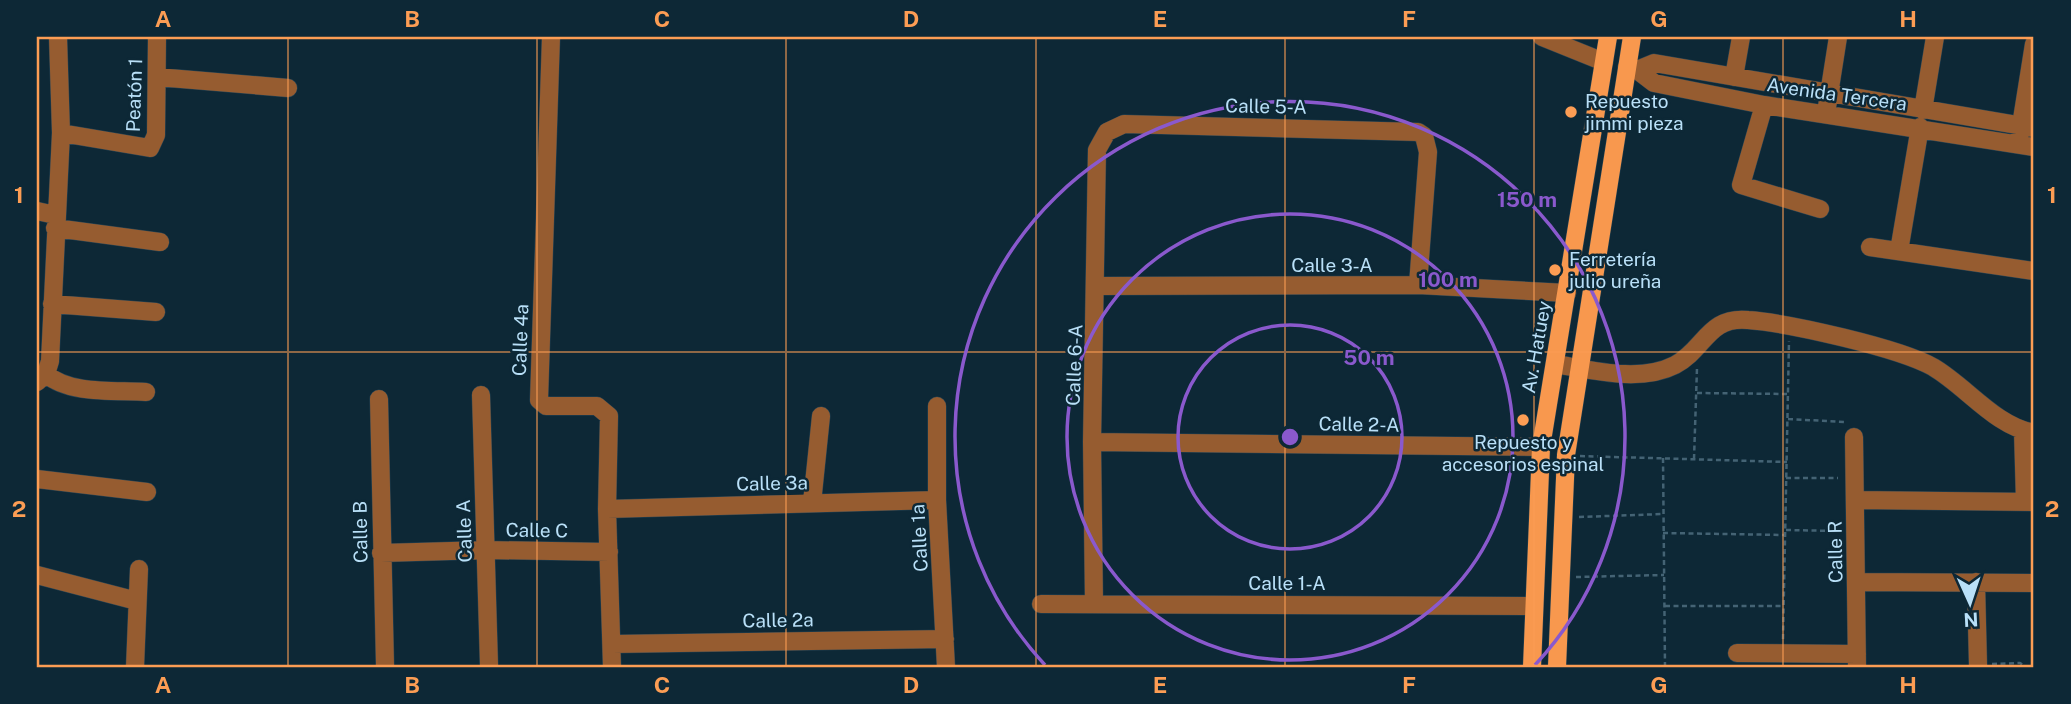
<svg xmlns="http://www.w3.org/2000/svg" width="2071" height="704" font-family="'Public Sans',sans-serif">
  <rect width="100%" height="100%" fill="#0d2836"/>
  <g fill="none" stroke-linecap="round" stroke-linejoin="round">
    <g stroke="#294555" stroke-width="19">
      <path id="minor" d="M551,37L539,400L546,406H597L609,416L607,509L612,667
        M1542,37L1604,62
        M1627,67L1637,70L1654,83L1764,105L2034,147
        M1637,70L1654,63L2034,128
        M157,77L288,88
        M1734,77L1741,37
        M1764,105L1741,185L1820,209
        M1827,107L1838,37
        M1923,110L1935,37
        M61,133L150,148L156,135L157,37
        M2019,138L2034,44
        M37,211L55,215
        M55,228L160,242
        M1870,247L2034,271
        M1899,251L1920,127
        M1097,286L1418,285L1567,293
        M52,304L156,312
        M1555,364C1592,370 1640,383 1675,365C1705,349 1708,316 1748,320C1789,323 1899,348 1933,367C1967,387 1995,426 2034,433
        M46,374C70,395 115,390 146,392
        M37,382L46,374L50,361L61,133L58,37
        M481,395L489,665
        M379,399L385,665
        M937,406V500L946,667
        M2023,431L2025,502
        M1854,437L1857,667
        M1092,442L1541,447
        M37,479L147,492
        M1855,500L2034,502
        M812,503L821,416
        M607,509L937,500
        M381,553L486,550L609,552
        M37,575L137,601
        M1857,582L2034,583
        M1976,582L1978,665
        M1094,603L1092,442L1097,150L1107,132L1124,124L1418,132L1424,136L1428,152L1418,285
        M1041,604L1532,606
        M612,644L945,639
        M1737,653L1857,654
        M135,667L139,569"/>
    </g>
    <g stroke="#294555" stroke-width="19">
      <path id="major" d="M1532,667L1541,447L1608,37
        M1557,667L1566,455L1632,37"/>
    </g>
    <path stroke="#446374" stroke-width="2.5" stroke-dasharray="5 3.5" stroke-linecap="butt" d="M1697,393L1788,394
      M1788,419L1846,422
      M1580,456L1787,462
      M1663,458L1665,667
      M1694,459L1697,368
      M1786,478H1838
      M1579,517L1663,514
      M1786,530L1838,531
      M1663,533L1785,535
      M1576,577L1664,575
      M1665,606H1784
      M1783,639L1789,341
      M1992,664L2020,663L2026,667"/>
    <use href="#minor" stroke="#965c30" stroke-width="18"/>
    <use href="#major" stroke="#f8984e" stroke-width="18"/>
  </g>
  <path fill="none" stroke="#fc9d54" stroke-width="2" stroke-opacity="0.55" d="M288,37V667M537,37V667M786,37V667M1036,37V667M1285,37V667M1534,37V667M1783,37V667M37,352H2034"/>
  <g fill="none" stroke="#8a59cd" stroke-width="3.5">
    <circle cx="1290" cy="437" r="112"/>
    <circle cx="1290" cy="437" r="223"/>
    <path d="M1045 665A335 335 0 1 1 1535 665"/>
  </g>
  <g fill="#fc9d54" stroke="#0d2836" stroke-width="2.5">
    <circle cx="1571" cy="112" r="7"/>
    <circle cx="1555" cy="270" r="7"/>
    <circle cx="1523" cy="420" r="7"/>
  </g>
  <g text-anchor="middle" stroke-width="5" stroke-linejoin="round" paint-order="stroke">
    <g font-size="19" fill="#b9e0f8" stroke="#0d2836">
      <text transform="translate(1837 94) rotate(8)" y="7">Avenida Tercera</text>
      <text transform="translate(134 95) rotate(-88)" y="7">Peatón 1</text>
      <text transform="translate(1266 106) rotate(1)" y="7">Calle 5-A</text>
      <text x="1332" y="272">Calle 3-A</text>
      <text transform="translate(520 340) rotate(-88)" y="7">Calle 4a</text>
      <text transform="translate(1536 347) rotate(-80)" y="7">Av. Hatuey</text>
      <text transform="translate(1074 365) rotate(-88)" y="7">Calle 6-A</text>
      <text transform="translate(1359 424) rotate(1)" y="7">Calle 2-A</text>
      <text transform="translate(772 483) rotate(-1)" y="7">Calle 3a</text>
      <text transform="translate(537 530) rotate(1)" y="7">Calle C</text>
      <text transform="translate(464 531) rotate(-92)" y="7">Calle A</text>
      <text transform="translate(360 532) rotate(-91)" y="7">Calle B</text>
      <text transform="translate(919 538) rotate(-93)" y="7">Calle 1a</text>
      <text transform="translate(1835 552) rotate(-91)" y="7">Calle R</text>
      <text x="1287" y="590">Calle 1-A</text>
      <text transform="translate(778 620) rotate(-1)" y="7">Calle 2a</text>
    </g>
    <g font-size="19" fill="#b9e0f8" stroke="#0d2836" text-anchor="start">
      <text x="1585" y="108">Repuesto<tspan x="1585" dy="22">jimmi pieza</tspan></text>
      <text x="1569" y="266">Ferretería<tspan x="1569" dy="22">julio ureña</tspan></text>
      <text x="1523" y="449" text-anchor="middle">Repuesto y<tspan x="1523" dy="22">accesorios espinal</tspan></text>
    </g>
  </g>
  <circle cx="1290" cy="437" r="10" fill="#8a59cd" stroke="#0d2836" stroke-width="3.5"/>
  <g font-size="21" text-anchor="middle" font-weight="bold" fill="#8a59cd" stroke="#0d2836" stroke-width="5" stroke-linejoin="round" paint-order="stroke">
    <text x="1527" y="207">150 m</text>
    <text x="1448" y="287">100 m</text>
    <text x="1369" y="365">50 m</text>
  </g>
  <rect width="2071" height="704" fill="none" stroke="#0d2836" stroke-width="77"/>
  <g transform="translate(1970 603) rotate(177)" stroke="#0d2836" stroke-width="5" paint-order="stroke">
  <path d="M0-5L12 26L0 18L-12 26Z" fill="#b9e0f8"/>
  <text y="-10" font-size="19" font-weight="bold" text-anchor="middle" fill="#b9e0f8">N</text>
  </g>
  <rect x="38" y="38" width="1994" height="628" fill="none" stroke="#fc9d54" stroke-width="2.5"/>
  <g font-size="23" text-anchor="middle" font-weight="bold" fill="#fc9d54">
    <text x="163" y="27">A</text>
    <text x="412" y="27">B</text>
    <text x="662" y="27">C</text>
    <text x="911" y="27">D</text>
    <text x="1160" y="27">E</text>
    <text x="1409" y="27">F</text>
    <text x="1659" y="27">G</text>
    <text x="1908" y="27">H</text>
    <text x="19" y="203">1</text>
    <text x="2052" y="203">1</text>
    <text x="19" y="517">2</text>
    <text x="2052" y="517">2</text>
    <text x="163" y="693">A</text>
    <text x="412" y="693">B</text>
    <text x="662" y="693">C</text>
    <text x="911" y="693">D</text>
    <text x="1160" y="693">E</text>
    <text x="1409" y="693">F</text>
    <text x="1659" y="693">G</text>
    <text x="1908" y="693">H</text>
  </g>
</svg>
